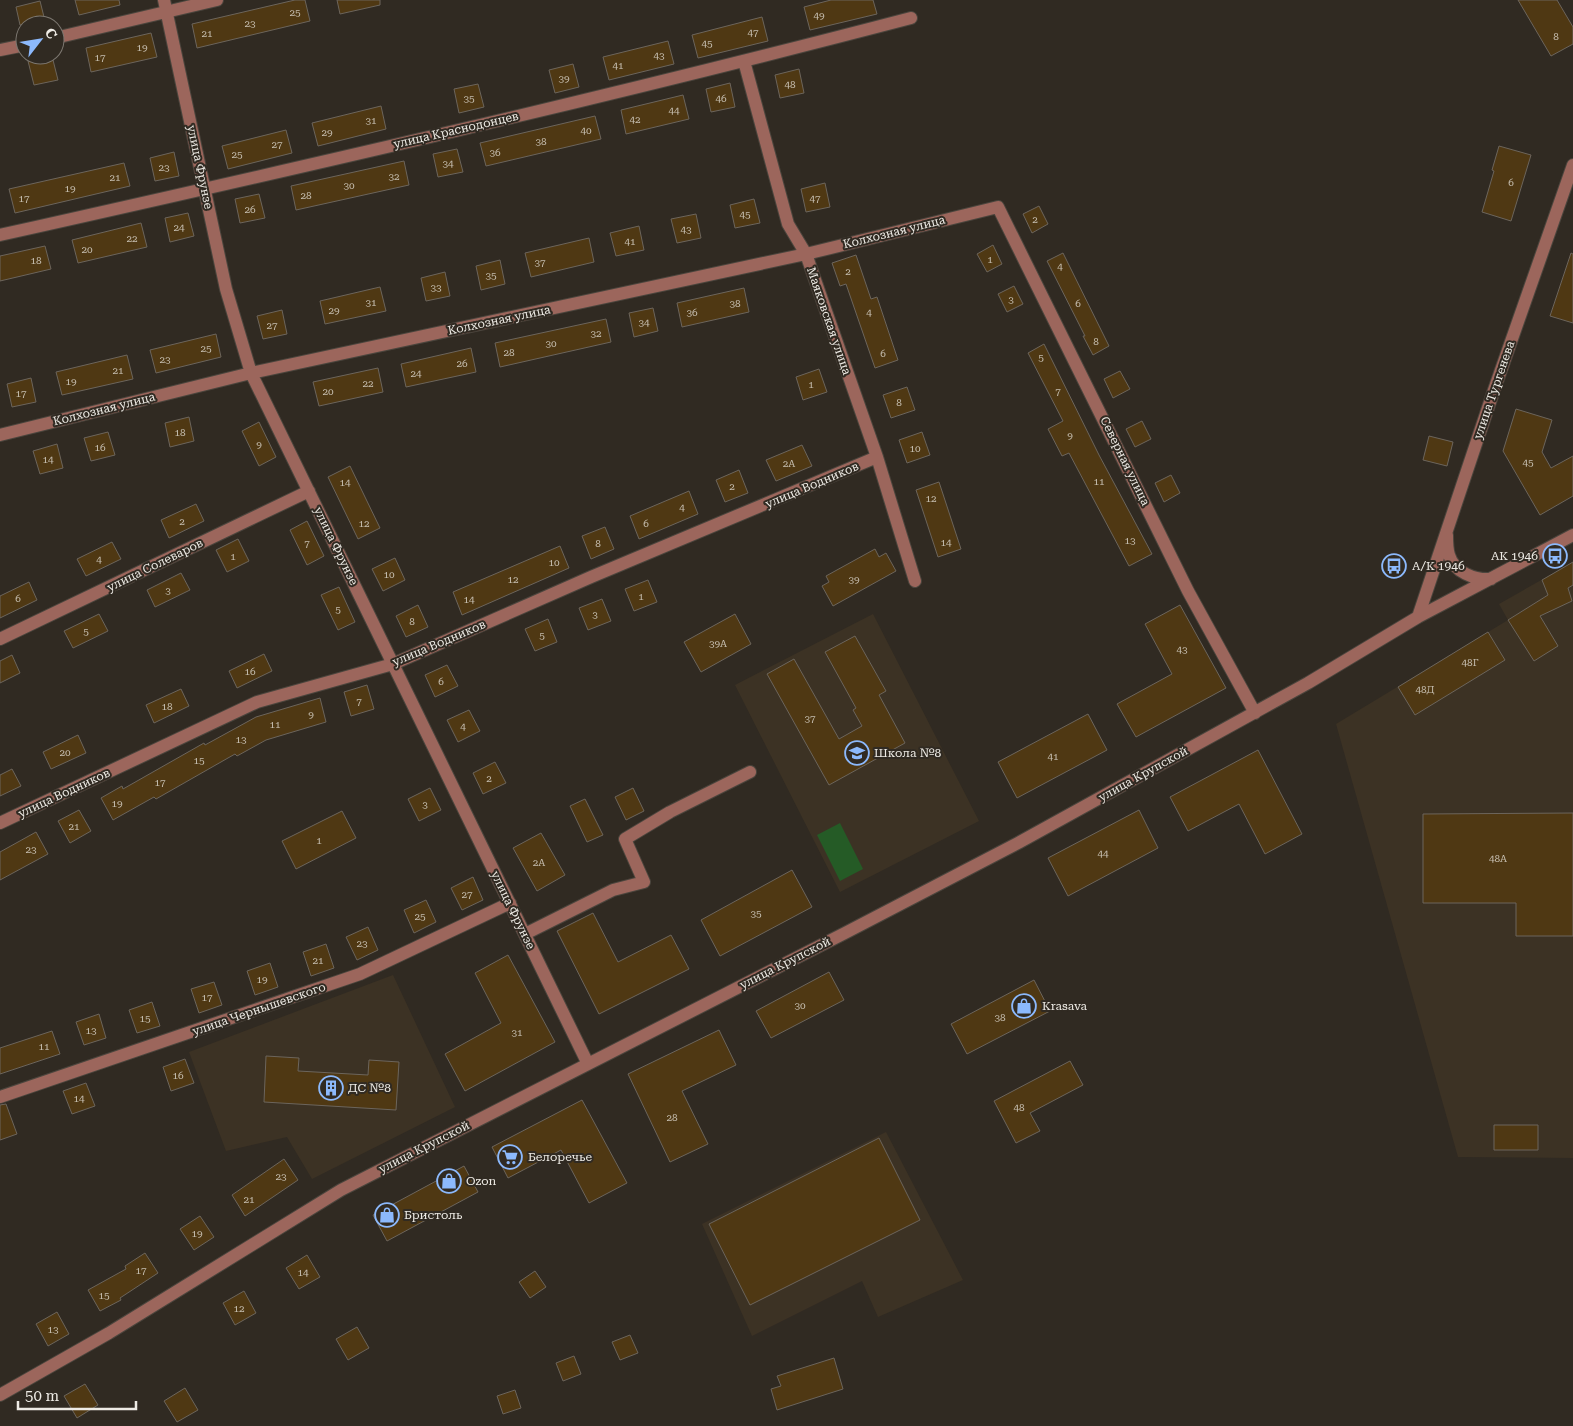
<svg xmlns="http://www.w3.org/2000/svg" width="1573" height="1426" font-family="'Roboto Serif',serif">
  <rect width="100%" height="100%" fill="#302a22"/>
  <path fill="#3c3224" d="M1573,562V1158L1458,1157L1336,724L1508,620L1499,604Z
    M873,614L979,821L840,892L735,685Z
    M393,975L455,1107L312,1179L287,1137L226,1151L189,1052Z
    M886,1132L963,1280L878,1317L862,1281L752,1336L702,1224Z"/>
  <path fill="#255b26" d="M840,823L863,869L840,881L817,835Z"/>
  <path fill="#4f3813" stroke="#6c655c" d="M75,0H119L120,5L79,15Z
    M295,0H305L310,21L197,48L192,24Z
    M337,0H380V5L340,14Z
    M831,0H873L877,14L810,30L804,7Z
    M1518,0H1557L1573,27V44L1551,56Z
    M40,1L46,25H20L16,7Z
    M762,17L768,41L698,58L692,35Z
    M151,33L157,57L91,72L86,48Z
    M668,41L674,64L609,80L603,57Z
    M52,56L58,80L34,85L28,61Z
    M573,64L579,87L555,93L549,70Z
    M799,69L804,93L780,98L775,75Z
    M730,83L735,107L711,112L706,89Z
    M478,84L484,107L459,113L454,89Z
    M683,95L689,119L626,134L621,110Z
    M381,106L386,129L318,146L312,123Z
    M595,116L601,139L486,166L480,143Z
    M286,130L292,153L228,169L222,146Z
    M1499,146L1531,155L1511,221L1482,212L1494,171L1492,170Z
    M457,149L463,172L438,177L433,154Z
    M174,152L179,176L155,181L150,158Z
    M404,161L409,185L296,210L291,186Z
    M124,163L130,186L15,213L9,189Z
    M825,183L830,207L806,212L801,189Z
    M259,194L265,218L240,223L235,199Z
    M754,199L760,223L735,228L730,205Z
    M1039,206L1048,224L1032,233L1023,214Z
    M188,213L194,236L170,242L165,218Z
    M696,214L701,238L677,243L671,219Z
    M141,223L147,247L78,263L72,240Z
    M639,226L644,250L616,256L610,233Z
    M589,238L594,262L531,277L525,253Z
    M993,245L1002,264L987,272L977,254Z
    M45,246L51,269L0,281V256Z
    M1063,253L1109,346L1093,355L1083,336H1085L1047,261Z
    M1571,253L1573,254V323L1550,316Z
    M856,255L871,299L877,297L898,360L875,368L846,284L840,286L832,263Z
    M500,260L505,284L481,290L476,266Z
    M445,272L450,296L426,301L421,278Z
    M1014,286L1023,304L1007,312L998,294Z
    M380,287L386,311L325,324L320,301Z
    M744,288L749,312L682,327L677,303Z
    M653,308L658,331L634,337L629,313Z
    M282,310L287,334L263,339L257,316Z
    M606,319L611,342L500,367L495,343Z
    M216,334L221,357L156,373L150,350Z
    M1044,344L1099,455L1152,554L1129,566L1069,453L1062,456L1048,429L1063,421L1028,353Z
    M471,348L476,372L406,387L401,364Z
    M127,355L133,379L62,395L56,372Z
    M378,368L383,392L319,406L313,382Z
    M819,369L827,392L803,400L796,377Z
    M1120,371L1130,389L1113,398L1104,379Z
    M31,378L36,402L12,407L7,384Z
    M907,387L915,410L891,418L883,395Z
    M1516,409L1552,420L1542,452L1551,468L1573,456V496L1540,515L1503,451Z
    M189,417L194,441L170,447L165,423Z
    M1142,421L1151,439L1135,447L1126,429Z
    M259,422L276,457L259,466L242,431Z
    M108,432L115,455L91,461L84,438Z
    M922,432L930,455L907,463L899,440Z
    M1429,436L1453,442L1447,466L1423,460Z
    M57,444L63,468L40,474L33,451Z
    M802,445L812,466L776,481L766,460Z
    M350,466L380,528L358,539L328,477Z
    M739,470L748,493L725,502L716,480Z
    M1171,475L1180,493L1164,502L1155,483Z
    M939,482L961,549L938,557L916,490Z
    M689,491L698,514L639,539L630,516Z
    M196,504L204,521L169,538L161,520Z
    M307,521L324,556L307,565L290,530Z
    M605,527L614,549L591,559L582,536Z
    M238,539L249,561L227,572L216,550Z
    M112,542L121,559L86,576L77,559Z
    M560,546L569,568L462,615L453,592Z
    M875,549L879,557L886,553L896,571L833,606L822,586L829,582L826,576Z
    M395,558L405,580L383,591L372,569Z
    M1573,562V585L1568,588L1572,601L1540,616L1558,646L1534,661L1508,620L1548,595L1542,580Z
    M181,573L190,590L155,607L147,590Z
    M648,580L657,602L634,611L625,589Z
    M29,582L37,600L0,618V596Z
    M339,587L355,622L338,630L321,595Z
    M602,599L611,621L588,630L579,608Z
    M418,605L428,627L406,637L396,616Z
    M1180,605L1226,688L1136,737L1117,704L1172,674L1145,624Z
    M99,614L108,631L73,648L64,631Z
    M735,614L751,644L701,672L684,642Z
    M548,619L557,642L535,651L525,629Z
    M1488,632L1505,660L1415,715L1398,687Z
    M855,636L886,691L879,695L905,743L829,785L767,674L794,659L839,739L862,726L853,710L856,708L825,652Z
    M264,654L272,671L237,688L229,671Z
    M12,655L20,673L0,683V661Z
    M447,665L458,686L435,697L425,675Z
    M367,685L374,709L351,716L344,692Z
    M181,689L189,706L154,723L146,705Z
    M320,698L326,722L266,740L237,756L235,754L156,799L154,797L113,820L101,798L122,786L123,789L204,743L205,745L256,717Z
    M469,710L480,731L458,742L447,720Z
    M1088,714L1107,750L1017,798L998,762Z
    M78,735L86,753L51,769L43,752Z
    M1258,750L1302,834L1265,854L1239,804L1188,831L1170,797Z
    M495,762L506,783L483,794L473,773Z
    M12,769L21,786L0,796V775Z
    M430,788L441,810L419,821L408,799Z
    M633,788L644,811L626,820L615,797Z
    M585,799L603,835L587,842L570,806Z
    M79,810L91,831L70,843L58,821Z
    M1139,810L1158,848L1068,896L1048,858Z
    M342,811L356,838L296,869L282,841Z
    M1573,813V936H1516V903H1423V814Z
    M36,832L48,854L0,880V852Z
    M541,833L565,875L537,891L513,848Z
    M792,870L812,907L720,956L701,920Z
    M473,877L483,900L462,910L451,888Z
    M426,900L436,922L414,933L404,910Z
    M593,913L618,962L671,935L689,969L599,1014L557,931Z
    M368,927L378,950L357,960L346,937Z
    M326,944L334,968L311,976L303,952Z
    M508,955L555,1042L465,1091L445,1054L501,1023L475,973Z
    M270,963L278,987L255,995L247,971Z
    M829,972L844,1000L771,1038L756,1011Z
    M1034,980L1050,1011L967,1054L951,1024Z
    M214,982L222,1005L199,1013L191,989Z
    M152,1002L160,1026L137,1033L129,1010Z
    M99,1014L106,1038L84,1045L76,1022Z
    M719,1030L736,1065L682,1091L708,1144L670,1162L628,1074Z
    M52,1031L60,1054L0,1074V1048Z
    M266,1056L299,1058L298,1071L368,1075L369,1060L399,1062L396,1110L264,1102Z
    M185,1059L194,1083L171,1091L163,1067Z
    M1070,1061L1083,1085L1030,1113L1040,1131L1016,1143L994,1101Z
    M86,1083L95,1106L72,1114L63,1091Z
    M582,1100L627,1183L589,1203L561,1150L508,1178L492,1147Z
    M6,1104L17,1134L0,1140V1105Z
    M1494,1125H1538V1150H1494Z
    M879,1138L920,1220L750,1305L709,1224Z
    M284,1159L298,1180L245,1216L232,1195Z
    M464,1166L478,1192L387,1241L373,1215Z
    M200,1216L214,1237L194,1250L180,1229Z
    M145,1253L158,1273L120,1298L121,1300L100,1311L88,1290L126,1269L125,1266Z
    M307,1255L320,1277L299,1289L286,1268Z
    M535,1271L546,1287L530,1298L519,1282Z
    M244,1291L256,1313L235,1325L223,1303Z
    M57,1312L69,1334L48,1346L36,1324Z
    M357,1327L369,1348L348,1360L336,1339Z
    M630,1335L638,1353L620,1360L612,1342Z
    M574,1356L581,1374L563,1381L556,1363Z
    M834,1358L843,1389L777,1410L771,1389L781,1386L777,1376Z
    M85,1384L98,1405L77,1418L64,1396Z
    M185,1388L198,1410L177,1422L164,1401Z
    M515,1390L521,1408L503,1414L497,1396Z"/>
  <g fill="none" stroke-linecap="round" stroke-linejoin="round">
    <g stroke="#4b453d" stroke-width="14">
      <path id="minor" d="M164,0L226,289L251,373L588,1064
        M55,38L217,0
        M0,50L25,45
        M744,61L788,224L806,254L877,457L915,581
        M0,235C304,167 609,97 911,18
        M0,435L251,373L806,254L998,207L1188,591L1255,713
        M1447,535C1447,541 1447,549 1449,555C1454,572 1474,580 1491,579
        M1418,617L1493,393L1573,165
        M0,639L309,491
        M0,823L257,702L393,664L591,577L877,457
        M525,934L613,890L644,882L625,839L670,812L750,772
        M0,1097L360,974L510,903
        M0,1395L109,1333L341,1190L845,933L1018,843L1308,683L1418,617L1573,535"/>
    </g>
    <use href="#minor" stroke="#9c665c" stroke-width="12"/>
  </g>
  <defs>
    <g id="bus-ring" transform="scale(1.25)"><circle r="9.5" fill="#302a22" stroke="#8cb9fc" stroke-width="1.5"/><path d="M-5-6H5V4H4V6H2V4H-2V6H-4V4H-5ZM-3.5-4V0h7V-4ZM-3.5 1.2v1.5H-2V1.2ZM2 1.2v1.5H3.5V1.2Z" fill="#8cb9fc"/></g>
    <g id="school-ring" transform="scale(1.25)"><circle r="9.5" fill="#302a22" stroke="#8cb9fc" stroke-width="1.5"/><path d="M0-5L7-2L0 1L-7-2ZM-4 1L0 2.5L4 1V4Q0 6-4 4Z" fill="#8cb9fc"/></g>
    <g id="shop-ring" transform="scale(1.25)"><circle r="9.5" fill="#302a22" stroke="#8cb9fc" stroke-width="1.5"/><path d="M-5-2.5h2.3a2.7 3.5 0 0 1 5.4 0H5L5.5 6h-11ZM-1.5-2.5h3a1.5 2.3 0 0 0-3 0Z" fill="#8cb9fc"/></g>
    <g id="building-ring" transform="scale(1.25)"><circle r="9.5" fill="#302a22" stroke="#8cb9fc" stroke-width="1.5"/><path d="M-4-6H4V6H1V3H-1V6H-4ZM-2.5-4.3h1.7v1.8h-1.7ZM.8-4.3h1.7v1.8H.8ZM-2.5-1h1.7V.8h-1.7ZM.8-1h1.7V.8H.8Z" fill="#8cb9fc"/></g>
    <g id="supermarket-ring" transform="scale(1.25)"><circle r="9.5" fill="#302a22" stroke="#8cb9fc" stroke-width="1.5"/><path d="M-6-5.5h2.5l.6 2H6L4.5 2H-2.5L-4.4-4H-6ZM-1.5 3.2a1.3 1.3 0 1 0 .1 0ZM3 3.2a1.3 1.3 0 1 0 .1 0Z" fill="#8cb9fc"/></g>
  </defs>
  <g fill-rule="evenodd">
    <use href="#bus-ring" x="1555" y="556"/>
    <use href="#bus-ring" x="1394" y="566"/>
    <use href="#school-ring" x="857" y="753"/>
    <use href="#shop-ring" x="1024" y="1006"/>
    <use href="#building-ring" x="331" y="1088"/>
    <use href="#supermarket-ring" x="510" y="1157"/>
    <use href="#shop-ring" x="449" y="1181"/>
    <use href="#shop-ring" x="387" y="1215"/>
  </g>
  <g text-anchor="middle" stroke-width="4" stroke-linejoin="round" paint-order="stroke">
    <g font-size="10" fill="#c6beb0">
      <text x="295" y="16">25</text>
      <text x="819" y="19">49</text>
      <text x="250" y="27">23</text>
      <text x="753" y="36">47</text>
      <text x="207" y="37">21</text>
      <text x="1556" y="40">8</text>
      <text x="707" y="47">45</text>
      <text x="142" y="51">19</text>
      <text x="659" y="59">43</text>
      <text x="100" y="61">17</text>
      <text x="618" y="69">41</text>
      <text x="564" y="82">39</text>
      <text x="790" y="88">48</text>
      <text x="469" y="102">35</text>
      <text x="721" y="102">46</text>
      <text x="674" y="114">44</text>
      <text x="635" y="123">42</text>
      <text x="371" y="124">31</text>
      <text x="586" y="134">40</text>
      <text x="327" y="136">29</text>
      <text x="541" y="145">38</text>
      <text x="277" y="148">27</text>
      <text x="495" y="156">36</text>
      <text x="237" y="158">25</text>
      <text x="448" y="167">34</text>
      <text x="164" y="171">23</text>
      <text x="394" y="180">32</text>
      <text x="115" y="181">21</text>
      <text x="1511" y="186">6</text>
      <text x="349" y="189">30</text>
      <text x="70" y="192">19</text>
      <text x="306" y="199">28</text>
      <text x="24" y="202">17</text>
      <text x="815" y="202">47</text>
      <text x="250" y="213">26</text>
      <text x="745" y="218">45</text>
      <text x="1035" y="223">2</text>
      <text x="179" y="231">24</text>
      <text x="686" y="233">43</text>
      <text x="132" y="242">22</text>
      <text x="630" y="245">41</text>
      <text x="87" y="253">20</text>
      <text x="990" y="263">1</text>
      <text x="36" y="264">18</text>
      <text x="540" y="266">37</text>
      <text x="1060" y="270">4</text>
      <text x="848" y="275">2</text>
      <text x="491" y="279">35</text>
      <text x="436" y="291">33</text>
      <text x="1011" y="303">3</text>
      <text x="371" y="306">31</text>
      <text x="735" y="307">38</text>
      <text x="1078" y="307">6</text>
      <text x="334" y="314">29</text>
      <text x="692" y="316">36</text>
      <text x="869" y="316">4</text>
      <text x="644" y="326">34</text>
      <text x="272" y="329">27</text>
      <text x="596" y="337">32</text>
      <text x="1096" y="345">8</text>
      <text x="551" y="347">30</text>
      <text x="206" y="352">25</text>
      <text x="509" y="356">28</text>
      <text x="883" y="357">6</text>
      <text x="1041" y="361">5</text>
      <text x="165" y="363">23</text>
      <text x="462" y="367">26</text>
      <text x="118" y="374">21</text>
      <text x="416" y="377">24</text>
      <text x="71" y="385">19</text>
      <text x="368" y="387">22</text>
      <text x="811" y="388">1</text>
      <text x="328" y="395">20</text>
      <text x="1058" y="395">7</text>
      <text x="21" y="397">17</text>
      <text x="899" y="406">8</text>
      <text x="180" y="436">18</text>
      <text x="1070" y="439">9</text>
      <text x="259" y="448">9</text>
      <text x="100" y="451">16</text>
      <text x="915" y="452">10</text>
      <text x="48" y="463">14</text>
      <text x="1528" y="466">45</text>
      <text x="789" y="467">2А</text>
      <text x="1099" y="485">11</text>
      <text x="345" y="486">14</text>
      <text x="732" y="490">2</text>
      <text x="931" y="502">12</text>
      <text x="682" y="511">4</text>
      <text x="182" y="525">2</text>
      <text x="364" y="527">12</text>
      <text x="646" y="527">6</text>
      <text x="1130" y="544">13</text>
      <text x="946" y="546">14</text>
      <text x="307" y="547">7</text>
      <text x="598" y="547">8</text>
      <text x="233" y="560">1</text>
      <text x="99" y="563">4</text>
      <text x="554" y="566">10</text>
      <text x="389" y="578">10</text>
      <text x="513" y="583">12</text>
      <text x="854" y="583">39</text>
      <text x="168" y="594">3</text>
      <text x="641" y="600">1</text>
      <text x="18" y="602">6</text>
      <text x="469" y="603">14</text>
      <text x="338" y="613">5</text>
      <text x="595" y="618">3</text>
      <text x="412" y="625">8</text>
      <text x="86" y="635">5</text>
      <text x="542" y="639">5</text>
      <text x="718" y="647">39А</text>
      <text x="1182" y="653">43</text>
      <text x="1470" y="666">48Г</text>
      <text x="250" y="675">16</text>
      <text x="441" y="685">6</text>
      <text x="1425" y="693">48Д</text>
      <text x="359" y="705">7</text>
      <text x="167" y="710">18</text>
      <text x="311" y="718">9</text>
      <text x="810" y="722">37</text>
      <text x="275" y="728">11</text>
      <text x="463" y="730">4</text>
      <text x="241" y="743">13</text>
      <text x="65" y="756">20</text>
      <text x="1053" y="760">41</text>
      <text x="199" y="764">15</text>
      <text x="489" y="782">2</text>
      <text x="160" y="786">17</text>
      <text x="117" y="807">19</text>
      <text x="425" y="808">3</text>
      <text x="74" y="830">21</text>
      <text x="319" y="844">1</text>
      <text x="31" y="853">23</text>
      <text x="1103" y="857">44</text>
      <text x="1498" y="862">48А</text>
      <text x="539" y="866">2А</text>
      <text x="467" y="898">27</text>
      <text x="756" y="917">35</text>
      <text x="420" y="920">25</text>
      <text x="362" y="947">23</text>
      <text x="318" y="964">21</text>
      <text x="262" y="983">19</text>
      <text x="207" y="1001">17</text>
      <text x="800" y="1009">30</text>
      <text x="1000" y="1021">38</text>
      <text x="145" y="1022">15</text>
      <text x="91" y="1034">13</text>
      <text x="517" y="1036">31</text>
      <text x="44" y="1050">11</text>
      <text x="178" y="1079">16</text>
      <text x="79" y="1102">14</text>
      <text x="1019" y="1111">48</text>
      <text x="672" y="1121">28</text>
      <text x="281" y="1180">23</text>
      <text x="249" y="1203">21</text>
      <text x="197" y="1237">19</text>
      <text x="141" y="1274">17</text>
      <text x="303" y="1276">14</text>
      <text x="104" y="1299">15</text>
      <text x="239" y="1312">12</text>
      <text x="53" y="1333">13</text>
    </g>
    <g font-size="12" fill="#eeebe5" stroke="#302a22">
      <text transform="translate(456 130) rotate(-13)" y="4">улица Краснодонцев</text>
      <text transform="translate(200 167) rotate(78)" y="4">улица Фрунзе</text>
      <text transform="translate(894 232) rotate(-14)" y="4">Колхозная улица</text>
      <text transform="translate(499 320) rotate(-12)" y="4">Колхозная улица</text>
      <text transform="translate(829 321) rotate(71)" y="4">Маяковская улица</text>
      <text transform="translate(1494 390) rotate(-71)" y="4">улица Тургенева</text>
      <text transform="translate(104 409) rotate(-14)" y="4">Колхозная улица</text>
      <text transform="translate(1125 461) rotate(64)" y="4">Северная улица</text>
      <text transform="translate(812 485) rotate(-23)" y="4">улица Водников</text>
      <text transform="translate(336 546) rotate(64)" y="4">улица Фрунзе</text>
      <text transform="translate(155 565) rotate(-26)" y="4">улица Солеваров</text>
      <text transform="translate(439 643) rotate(-23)" y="4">улица Водников</text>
      <text transform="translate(1143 774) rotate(-29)" y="4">улица Крупской</text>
      <text transform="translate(64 793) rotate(-25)" y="4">улица Водников</text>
      <text transform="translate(513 910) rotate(64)" y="4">улица Фрунзе</text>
      <text transform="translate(785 963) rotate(-27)" y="4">улица Крупской</text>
      <text transform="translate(259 1009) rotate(-19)" y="4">улица Чернышевского</text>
      <text transform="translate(424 1147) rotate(-27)" y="4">улица Крупской</text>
    </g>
    <g font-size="12" fill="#eeebe5" stroke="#302a22" text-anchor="start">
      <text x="1538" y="560" text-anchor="end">АК 1946</text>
      <text x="1412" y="570">А/К 1946</text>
      <text x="874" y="757">Школа №8</text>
      <text x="1042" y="1010">Krasava</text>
      <text x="348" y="1092">ДС №8</text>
      <text x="528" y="1161">Белоречье</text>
      <text x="466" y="1185">Ozon</text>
      <text x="404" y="1219">Бристоль</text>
    </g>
  </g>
  <g transform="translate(40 40) rotate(59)"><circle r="24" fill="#302a22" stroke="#7c7770"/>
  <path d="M0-4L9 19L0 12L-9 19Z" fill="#8cb9fc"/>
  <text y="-8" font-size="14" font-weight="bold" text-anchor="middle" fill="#eeebe5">С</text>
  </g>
  <path d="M18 1401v8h118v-8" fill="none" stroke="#eeebe5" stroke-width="2.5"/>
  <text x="25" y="1401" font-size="15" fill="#eeebe5" stroke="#302a22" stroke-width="4" paint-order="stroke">50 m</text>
</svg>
